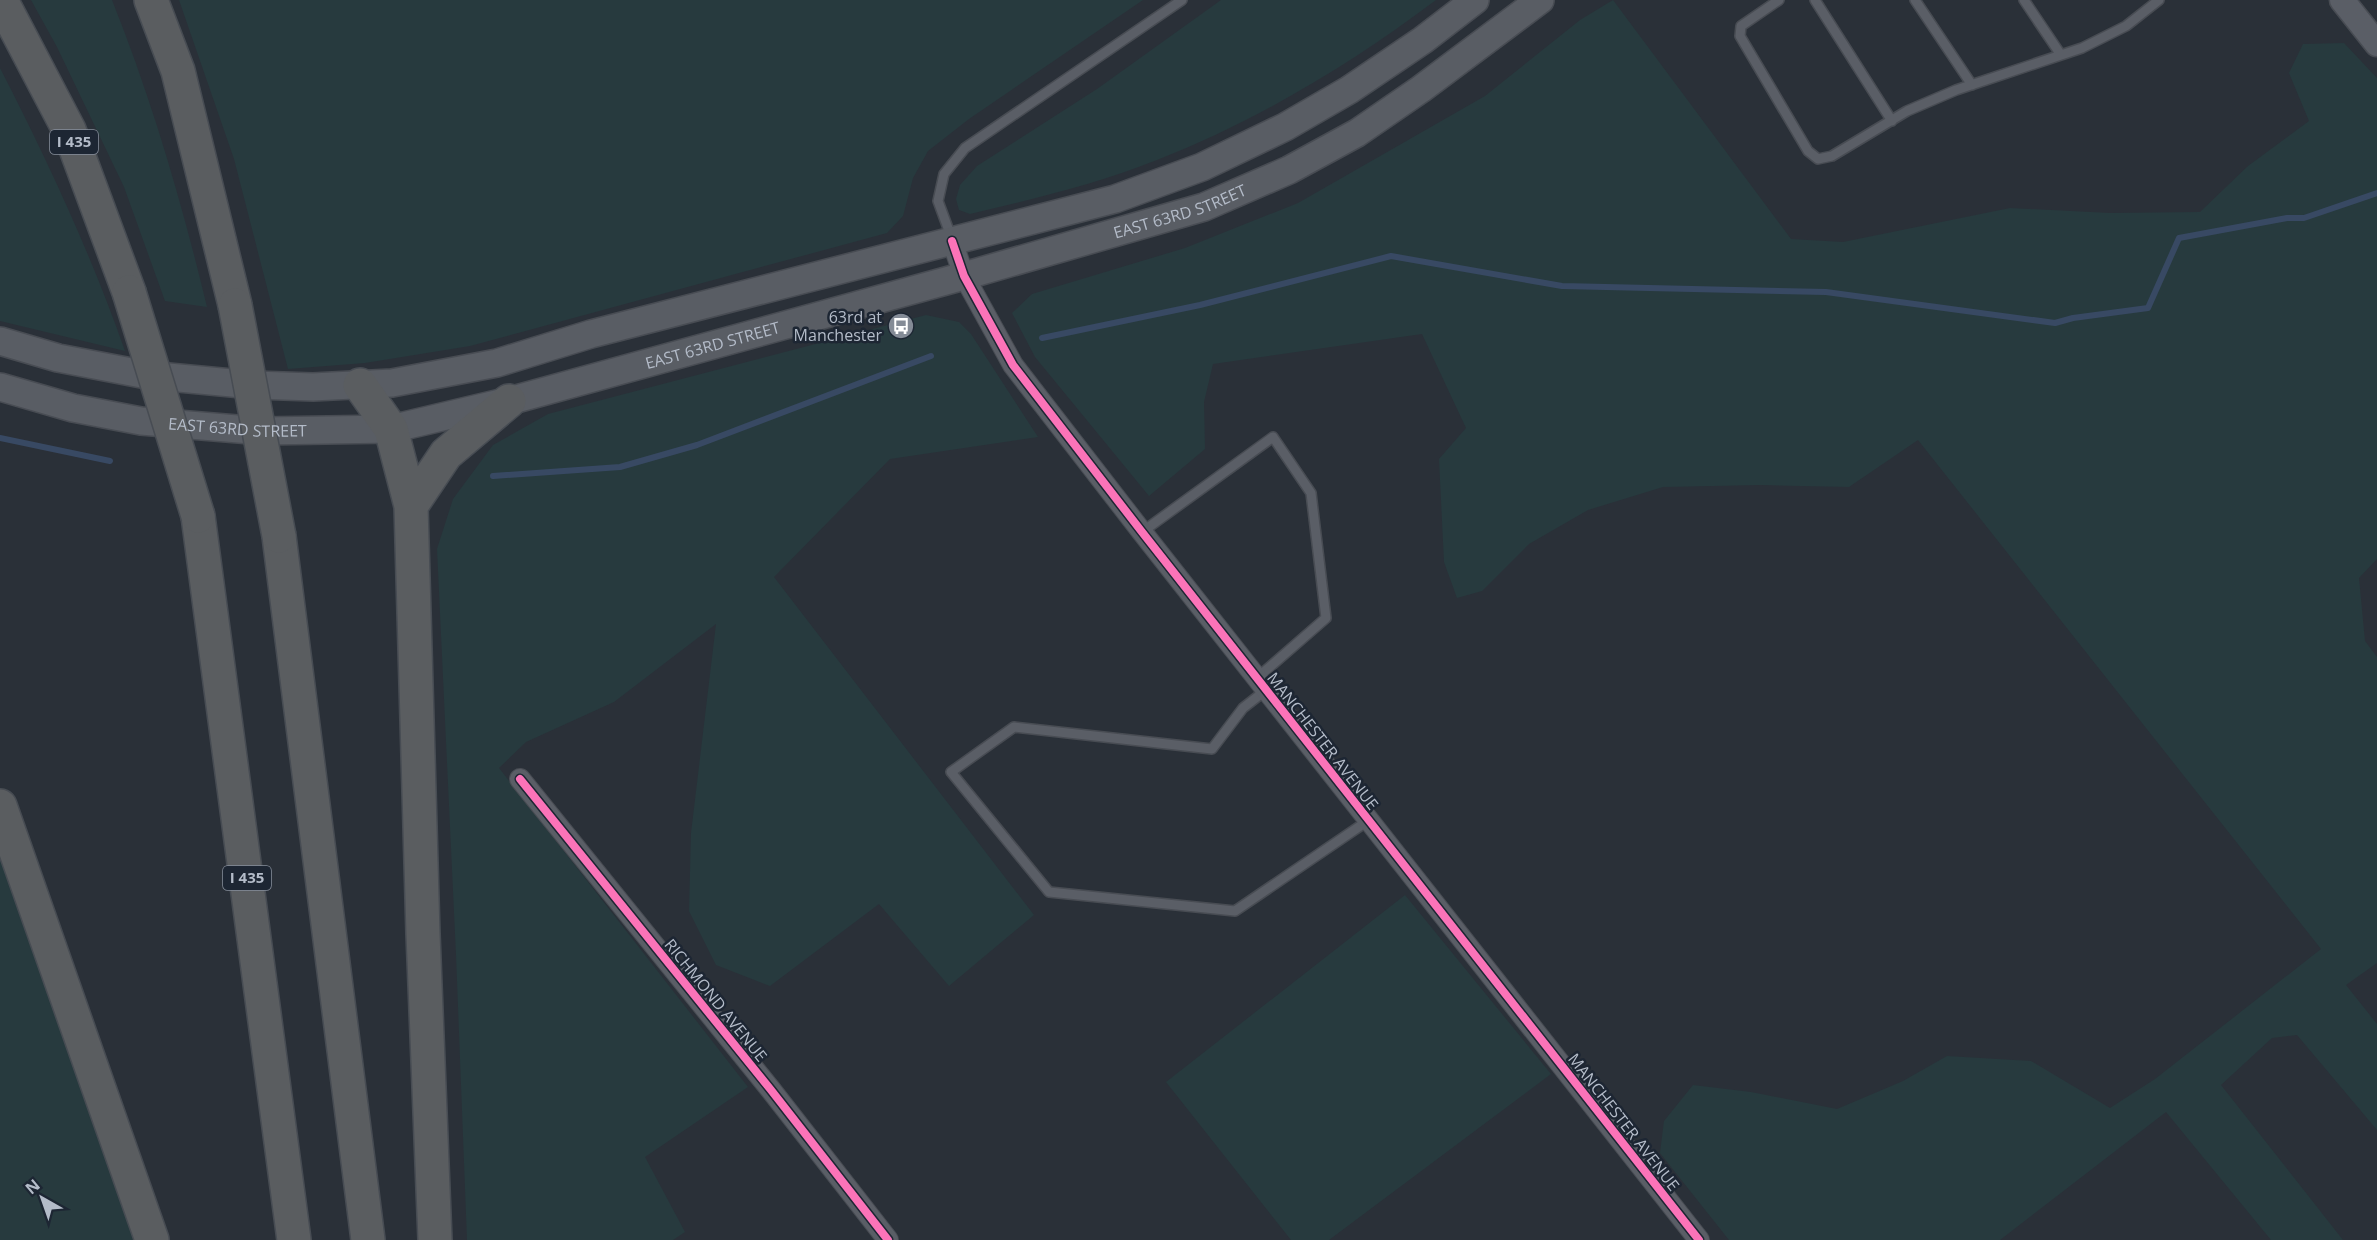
<svg xmlns="http://www.w3.org/2000/svg" width="2377" height="1240" font-family="'Open Sans',sans-serif">
  <rect width="100%" height="100%" fill="#2a3038"/>
  <path fill="#273a3e" d="M31,0H112C152,100 182,203 207,307L165,301L124,187L57,47Z
    M179,0H1143L969,119L928,151L913,178L903,216L887,233L470,346L365,363L288,369L234,159Z
    M1221,0H1436C1351,64 1257,121 1157,160C1097,184 1033,199 970,214L959,210L956,199L960,185L977,166L1097,89Z
    M1613,0L1791,239L1843,242L2010,208L2110,213L2200,212L2248,166L2309,121L2289,73L2303,44L2344,43L2377,78V559L2359,578L2365,641L2377,657V963L2346,985L2377,1024V1130L2297,1035L2272,1038L2221,1085L2343,1240H2271L2166,1112L2000,1240H1729L1660,1153L1664,1121L1693,1085L1751,1092L1837,1109L1903,1081L1947,1056L2031,1061L2110,1108L2155,1079L2321,949L1918,440L1849,487L1761,485L1663,487L1588,510L1529,544L1482,591L1457,598L1444,562L1439,459L1466,428L1422,334L1213,364L1204,402L1205,449L1149,496L1035,357L1012,313L1032,294L1185,248L1298,203L1485,96L1580,20Z
    M0,68C47,159 91,254 125,351L0,321Z
    M926,315L959,322L971,334L1038,437L890,459L774,577L1034,915L949,986L879,904L770,986L716,965L689,911L691,833L716,624L614,702L526,742L499,768L748,1087L645,1157L685,1232L673,1240H467L456,955L437,549L453,499L493,445L548,414Z
    M0,850L137,1240H0Z
    M1405,895L1551,1074L1329,1240H1291L1166,1082Z"/>
  <g fill="none" stroke-linecap="round" stroke-linejoin="round">
    <path stroke="#384963" stroke-width="6" d="M1042,338L1200,305L1391,256L1562,286L1826,292L2055,323L2073,318L2148,308L2179,238L2287,218H2304L2377,193
      M0,438L110,461
      M493,476L620,467L697,445L931,356"/>
    <g stroke="#484c53" stroke-width="12">
      <path id="service" d="M1779,0L1741,26L1740,36L1808,151L1818,159L1832,156L1907,111L1956,90L2082,48L2126,26L2159,0
        M1815,0L1892,121
        M1915,0L1972,85
        M2024,0L2061,55
        M952,239L938,201L944,174L965,148L1182,0
        M1142,532L1273,437L1311,493L1326,618L1257,678
        M1266,690L1243,708L1212,749L1014,727L951,772L1049,892L1235,911L1369,820"/>
    </g>
    <g stroke="#484c53" stroke-width="22">
      <path id="minor" d="M952,241L964,276L1013,365L1142,532L1699,1240
        M520,779L771,1090L888,1240"/>
    </g>
    <g stroke="#484c53" stroke-width="27">
      <path id="tertiary" d="M2342,0L2377,44"/>
    </g>
    <g stroke="#484c53" stroke-width="30">
      <g id="secondary">
        <path d="M0,341L58,358L147,375L253,385L313,387L392,383L497,363L591,334L1115,199L1202,167L1285,127L1349,90L1423,40L1475,0"/>
        <path id="s1" d="M0,387L73,408L141,421L263,431L391,429L509,401L964,276L1204,207L1289,170L1357,133L1421,89L1540,0"/>
      </g>
    </g>
    <g stroke="#474c53" stroke-width="36">
      <path id="motorway" d="M1,0L69,130L129,292
        M151,0L178,71L235,305
        M360,385L391,429L411,506L423,934L435,1240
        M411,506L446,454L509,401
        M198,516L294,1240
        M279,536L368,1240
        M0,806L152,1240"/>
    </g>
    <use href="#service" stroke="#5a5e66" stroke-width="9"/>
    <use href="#minor" stroke="#5a5e66" stroke-width="20"/>
    <use href="#tertiary" stroke="#5a5e66" stroke-width="24"/>
    <use href="#secondary" stroke="#595d64" stroke-width="27"/>
    <use href="#motorway" stroke="#5a5d60" stroke-width="33"/>
    <g stroke="#474c53" stroke-width="36" stroke-linecap="butt">
      <path id="motorway-bridge" d="M129,292L198,516
        M235,305L279,536"/>
    </g>
    <use href="#motorway-bridge" stroke="#5a5d60" stroke-width="33"/>
    <g stroke="#1d2633" stroke-width="11">
      <path id="cycleway" d="M952,241L964,276L1013,365L1142,532L1699,1240
        M520,779L771,1090L888,1240"/>
    </g>
    <use href="#cycleway" stroke="#fb73b8" stroke-width="8"/>
  </g>
  <defs>
    <g id="bus-disc" transform="scale(1.35)"><circle r="9.5" fill="#848b96" stroke="#1d2633"/><path d="M-5-6H5V4H4V6H2V4H-2V6H-4V4H-5ZM-3.5-4V0h7V-4ZM-3.5 1.2v1.5H-2V1.2ZM2 1.2v1.5H3.5V1.2Z" fill="#fff"/></g>
  </defs>
  <g fill-rule="evenodd">
    <use href="#bus-disc" x="901" y="326"/>
  </g>
  <g text-anchor="middle" stroke-width="5" stroke-linejoin="round" paint-order="stroke">
    <g fill="#1d2633" stroke="#878f9c" stroke-width="1.5">
      <rect x="50" y="130" width="48" height="24" rx="4.5"/>
      <rect x="223" y="866" width="48" height="24" rx="4.5"/>
    </g>
    <g font-size="15" font-weight="bold" fill="#b4bcc9">
      <text x="74" y="147">I 435</text>
      <text x="247" y="883">I 435</text>
    </g>
    <g font-size="16" fill="#b4bcc9" stroke="#1d2633">
      <text dy="6" stroke="none"><textPath href="#s1" startOffset="1214">EAST 63RD STREET</textPath></text>
      <text dy="6" stroke="none"><textPath href="#s1" startOffset="728">EAST 63RD STREET</textPath></text>
      <text dy="6" stroke="none"><textPath href="#s1" startOffset="242">EAST 63RD STREET</textPath></text>
      <text transform="translate(1323 741) rotate(52)" y="6">MANCHESTER AVENUE</text>
      <text transform="translate(716 1000) rotate(51)" y="6">RICHMOND AVENUE</text>
      <text transform="translate(1624 1122) rotate(52)" y="6">MANCHESTER AVENUE</text>
    </g>
    <g font-size="16" fill="#b4bcc9" stroke="#1d2633" text-anchor="end">
      <text x="882" y="323">63rd at<tspan x="882" dy="18">Manchester</tspan></text>
    </g>
  </g>
  <g transform="translate(42 1198) rotate(320)" stroke="#1d2633" stroke-width="4.5" paint-order="stroke">
  <path d="M0-4.5L10 22L0 15L-10 22Z" fill="#b4bcc9"/>
  <text y="-9" font-size="16" font-weight="bold" text-anchor="middle" fill="#b4bcc9">N</text>
  </g>
</svg>
